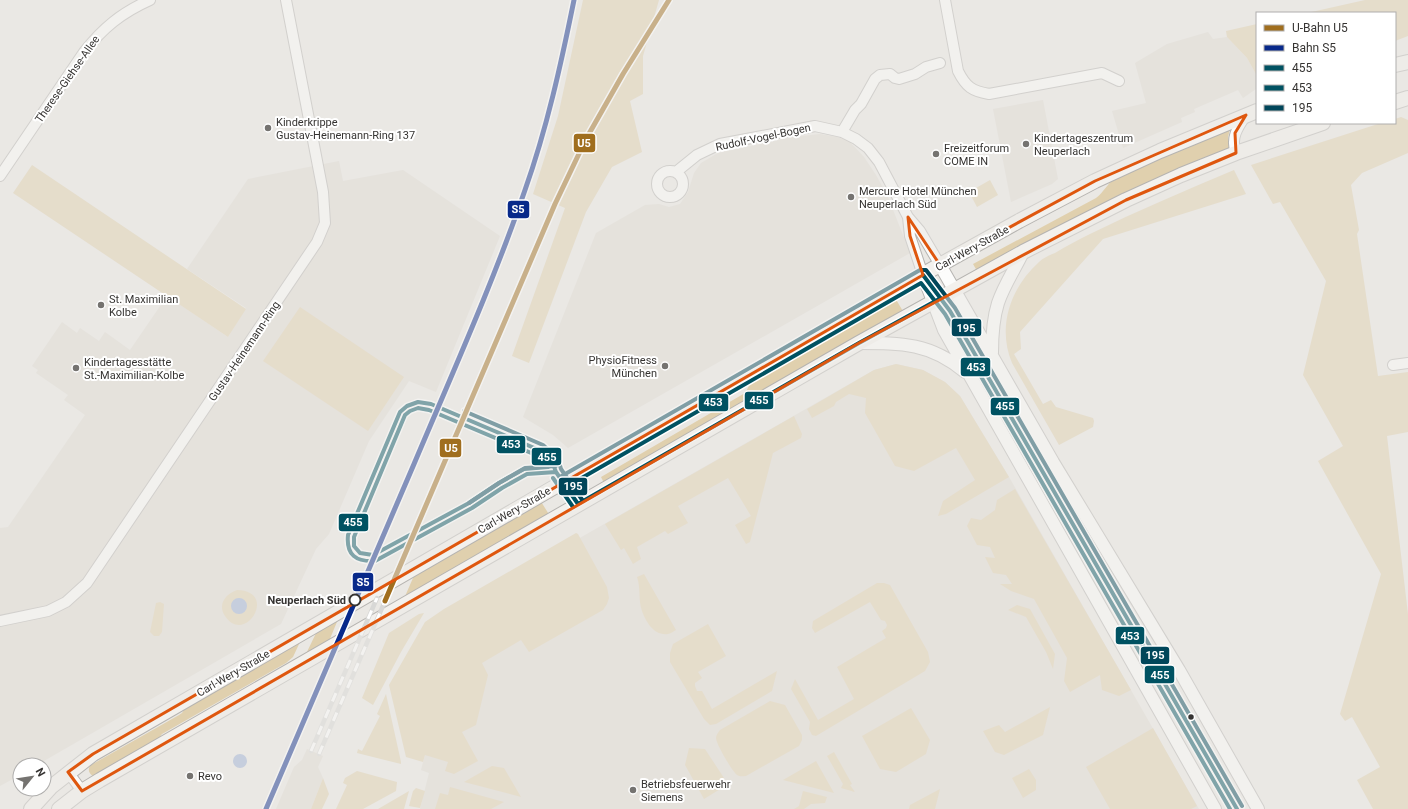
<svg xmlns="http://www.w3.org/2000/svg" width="1408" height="809" font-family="Roboto,sans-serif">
  <rect width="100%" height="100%" fill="#eae8e4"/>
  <path fill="#e0dbd3" d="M1208,32L1213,39L1227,37L1247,58L1257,76L1256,89L1243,98L1238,90L1194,109L1195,112L1181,118L1182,122L1123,148L1112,111L1146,103L1135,63L1167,44Z
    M1043,100L1058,179L1052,184L1011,202L993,109Z
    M820,134L838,137L850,142L864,157L876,175L888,197L910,253L568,448L553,435L523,417L596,233L645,205L659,204L669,207L680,204L688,192L694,173L701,163L718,153L793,137Z
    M339,161L343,181L403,170L500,236L436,392L409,381L369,441L329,534L316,549L281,624L37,765H20V775L0,786V528L8,527L85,415L64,400L68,395L36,373L38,370L32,366L62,322L77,333L80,328L99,341L105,332L130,350L167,296L228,337L246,308L187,269L248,179Z
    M896,364L923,370L945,382L960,396L1009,477L1199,809H420L429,773L421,770L425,755L408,665L564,547L874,370Z
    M307,749L323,756L318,767L323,778L311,809H276L294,767L302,760Z"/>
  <path fill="#e0d0ae" d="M583,0H659L643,56V94L630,101L642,152L612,167L586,212L529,363L512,356L565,208L533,194L558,116Z
    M1365,0H1408V36L1395,41V13H1307Z
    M1257,24V76L1247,58L1227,37L1226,31Z
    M1401,117L1408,120V153L1362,173L1351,185L1359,230L1357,234L1378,376L1408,372V432L1387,436L1408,614V809H1373L1357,780L1380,767L1352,717L1345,721L1340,714L1381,574L1318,461L1343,446L1303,375L1326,281L1280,202L1273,204L1251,165L1381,123H1395V119Z
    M1230,129L1228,137L1229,150L977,271L973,264L1096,198C1104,192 1107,184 1115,178Z
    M32,165L246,309L228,337L13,193Z
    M1234,170L1246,194L1103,239L1020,332L1021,349L1014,354L1043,404L1051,400L1056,407L1093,418L1094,421L1093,427L1059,445L1012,363C997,327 1010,288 1039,262C1043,258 1050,255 1055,253C1066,246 1078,240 1090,234C1137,211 1186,190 1234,170Z
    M990,180L998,195L977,207L969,192Z
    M894,296L904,313L605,485L601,477L745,393L753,379Z
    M300,307L404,377L368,431L263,361Z
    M896,364L923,370L945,382L960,396L1009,477L946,514L938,516L943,501L975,480L956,448L914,471L895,466L865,413L866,398L849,394L836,402L834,406L812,418L807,409L874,370Z
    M794,416L802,434L801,438L773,453L750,542L746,544L735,525L751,516L728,478L678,506L688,523L668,534L665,531L637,547L641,559L633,564L624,548L621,550L605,524Z
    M1015,489L1131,690L1119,696L1102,690L1100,675L1070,692L1064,681L1067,658L1034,599L1011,591L1000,584H1012L1006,575L993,573L985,557L995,558L990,547L977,545L967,526L971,518L981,520L995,510L997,500Z
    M540,500L550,516L403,601L416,571Z
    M576,533L578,534L607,587L609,598L607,604L603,610L529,652L521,640L482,663L488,675L476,725L462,732L478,761L454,774L445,771L448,762L425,755L423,762L406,757L389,685L425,622L444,609Z
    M644,574L676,630C674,631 670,634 668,634C654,636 646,622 642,611C638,600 641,588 637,577Z
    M877,583H884L890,585L928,652L930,662L925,671L816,736L812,735L809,729L810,722L791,689L795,679L818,720L854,699L837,667L886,638L882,631L886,628L887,625L885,621L881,620L870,602L815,633L812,628L813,621Z
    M237,590C279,591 245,646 225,616C217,604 226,594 237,590Z
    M160,602L164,604L162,632L159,636H154L150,632L156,603Z
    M1017,605L1030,609L1055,654L1053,669L1046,652L1026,617L1008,610Z
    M424,613L401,652L373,705L362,698L389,633L419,614Z
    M339,617L327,646L305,656L318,629Z
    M708,624L726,656L698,672L702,678L695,683V686L697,691H702L712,709L777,671L772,691L716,724L710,725L704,719L670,662V653L673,644Z
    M300,642L293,657L286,663L162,734L155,743L93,776C89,774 87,769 91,765L179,715L182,713L187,705Z
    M386,694L401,762V764L357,753L358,749L362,751L380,716L377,714Z
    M770,701L785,705L802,735V740L799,746L746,776C743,776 740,777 737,775C732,771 716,744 716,738C716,735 718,733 720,730Z
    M1050,707L1043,735L1004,755L995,752L983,731L999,725L1005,732Z
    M911,708L930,740L926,754L896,772L880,769L862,736Z
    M1153,728L1197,806L1191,809H1110L1086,767Z
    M689,748L705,749L724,778L722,788L704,799L685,765Z
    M834,752L852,784L850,785L855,792L841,788L843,784L827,756Z
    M816,761L834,793L783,780Z
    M492,766L504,768L521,797L464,782Z
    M1029,769L1036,780V790L1023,798L1012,778Z
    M357,771L397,782L396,791L363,809H336L347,785L343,783L345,778Z
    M323,778L329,794L322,809H311Z
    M450,787L504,802L491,809H435L440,793L448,795Z
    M416,788L425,791L420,808L409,806L413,791Z
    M940,789L935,809H909L910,805Z
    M409,791L404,809H378Z
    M803,791L827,797L825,803L811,804L804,809H794L799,806Z"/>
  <path fill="#9cafd5" d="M231 606a8 8 0 1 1 16 0a8 8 0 1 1-16 0Z
    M233 761a7 7 0 1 1 14 0a7 7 0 1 1-14 0Z"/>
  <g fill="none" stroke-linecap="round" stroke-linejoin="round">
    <g stroke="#b6b4b1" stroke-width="12">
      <path id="minor" d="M945,0L958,71C966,87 972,91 989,94L1102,73L1119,81
        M842,132L855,110L861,104L875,79L880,75L890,74L895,78L899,79L915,74L926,67L940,63
        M1236,153C1230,138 1238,127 1246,115
        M657 184a13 13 0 1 1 26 0a13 13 0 1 1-26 0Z
        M676,172L697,155L720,144L815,126L842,132L856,139L868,148L879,162L908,217L920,231L940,265
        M0,176L84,52C103,28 121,13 150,0
        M908,217L910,236L923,275
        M1393,365L1408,363
        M0,621L48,611L66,602L87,583L317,242L325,223L323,192L286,0
        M68,772L82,791"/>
    </g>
    <g stroke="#b6b4b1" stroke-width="14">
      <path id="tertiary" d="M940,265L1053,462L1179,670L1258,809
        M923,275L944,330L1215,809
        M859,343C902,343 931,343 965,372
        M992,353C992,337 993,319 998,303C1004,285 1015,269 1023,252"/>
    </g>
    <g stroke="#b6b4b1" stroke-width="16">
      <path id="secondary" d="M1395,65L1408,62
        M1395,102L1408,98
        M31,809L51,787L93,754L902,286L1019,221L1095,181L1160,151L1257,111
        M59,809L82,791L100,780L859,343L1023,252L1126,200L1181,175L1236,153L1323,123"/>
    </g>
    <use href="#minor" stroke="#fcfcfb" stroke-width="10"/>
    <use href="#tertiary" stroke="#fcfcfb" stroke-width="12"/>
    <use href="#secondary" stroke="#f3f1ed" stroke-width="14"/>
    <g stroke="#d8d8d6" stroke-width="4.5">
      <path id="rail" d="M311,751L377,598
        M319,754L385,601"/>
    </g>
    <use href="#rail" stroke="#fff" stroke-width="3" stroke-dasharray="9" stroke-linecap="butt"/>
    <g stroke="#fff" stroke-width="7">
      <path id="bus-1" d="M923,275L950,311L1237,809
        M418,402L431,404L539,450C547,457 553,461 556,472L527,474L502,488L472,508L375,561C356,562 346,555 348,535L400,412L407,406Z
        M556,472L578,504
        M578,504L859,343L941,298"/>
    </g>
    <g stroke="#fff" stroke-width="7">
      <path id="bus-2" d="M418,408L429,410L536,455L548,467L524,469L499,483L469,503L373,555L360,553L354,546V537L405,415L410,411Z
        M553,478L573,507
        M566,487L921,283L945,314L1230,809"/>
    </g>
    <g stroke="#fff" stroke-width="7">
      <path id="bus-3" d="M464,411L543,445L555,456L559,462L561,469L583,501
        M560,477L920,270H926L955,308L1242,806
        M469,503L499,483L525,468L556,466"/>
    </g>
    <use href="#bus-1" stroke="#005262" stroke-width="4"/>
    <use href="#bus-2" stroke="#005262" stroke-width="4"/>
    <use href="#bus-3" stroke="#00465a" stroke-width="4"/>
    <g stroke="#fff" stroke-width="8">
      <path id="rail-1" d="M266,809C315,694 364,579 414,464C452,374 493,283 525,190C547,128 561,64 574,0"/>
    </g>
    <use href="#rail-1" stroke="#08298a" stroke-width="5"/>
    <g stroke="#fff" stroke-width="8">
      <path id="metro-1" d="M385,601L555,204L586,139L623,74L669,0"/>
    </g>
    <use href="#metro-1" stroke="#a06e1e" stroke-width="5"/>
  </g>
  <path d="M0 0H1408V809H0ZM1246,115L1235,133L1236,153L1126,200L859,343L82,791L68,772L93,754L923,275L910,236L908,217L940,265L1095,181Z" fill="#eae8e4" fill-opacity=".55" fill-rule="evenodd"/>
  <path fill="none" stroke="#df570e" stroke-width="3" stroke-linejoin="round" d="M1246,115L1235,133L1236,153L1126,200L859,343L82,791L68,772L93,754L923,275L910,236L908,217L940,265L1095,181Z"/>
  <g fill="#757370" stroke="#fff" stroke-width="1.5">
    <circle cx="268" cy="128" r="4"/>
    <circle cx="1026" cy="144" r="4"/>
    <circle cx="936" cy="154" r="4"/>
    <circle cx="851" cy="197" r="4"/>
    <circle cx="101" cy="305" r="4"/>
    <circle cx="665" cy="366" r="4"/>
    <circle cx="76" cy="368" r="4"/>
    <circle cx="190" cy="776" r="4"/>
    <circle cx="633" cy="790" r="4"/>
  </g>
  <circle fill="#fff" stroke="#363432" stroke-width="2" cx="355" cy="600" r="5.5"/>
  <circle fill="#363432" stroke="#fff" stroke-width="1.5" cx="1191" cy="717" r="3.5"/>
  <g text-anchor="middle" stroke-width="4" stroke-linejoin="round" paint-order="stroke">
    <g font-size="11" fill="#363432" stroke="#fff">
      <text transform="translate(67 79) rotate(-55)" y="4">Therese-Giehse-Allee</text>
      <text transform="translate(763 137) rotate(-12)" y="4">Rudolf-Vogel-Bogen</text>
      <text transform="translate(972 248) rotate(-29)" y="4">Carl-Wery-Straße</text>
      <text transform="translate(244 351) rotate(-56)" y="4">Gustav-Heinemann-Ring</text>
      <text transform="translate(514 510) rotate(-30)" y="4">Carl-Wery-Straße</text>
      <text transform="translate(233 673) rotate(-30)" y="4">Carl-Wery-Straße</text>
    </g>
    <g font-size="11" fill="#363432" stroke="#fff" text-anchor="start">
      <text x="276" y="126">Kinderkrippe<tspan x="276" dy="13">Gustav-Heinemann-Ring 137</tspan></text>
      <text x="1034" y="142">Kindertageszentrum<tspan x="1034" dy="13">Neuperlach</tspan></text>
      <text x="944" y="152">Freizeitforum<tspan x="944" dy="13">COME IN</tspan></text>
      <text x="859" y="195">Mercure Hotel München<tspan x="859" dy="13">Neuperlach Süd</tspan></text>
      <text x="109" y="303">St. Maximilian<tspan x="109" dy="13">Kolbe</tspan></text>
      <text x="657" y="364" text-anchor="end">PhysioFitness<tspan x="657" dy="13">München</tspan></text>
      <text x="84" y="366">Kindertagesstätte<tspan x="84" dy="13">St.-Maximilian-Kolbe</tspan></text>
      <text x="198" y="780">Revo</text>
      <text x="641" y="788">Betriebsfeuerwehr<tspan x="641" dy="13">Siemens</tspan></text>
    </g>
    <g font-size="11" font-weight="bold" fill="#363432" stroke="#fff" text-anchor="end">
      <text x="346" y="604">Neuperlach Süd</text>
    </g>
  </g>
  <g stroke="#fff" stroke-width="1.5">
    <rect x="573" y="133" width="23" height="20" rx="4" fill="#a06e1e"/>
    <rect x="507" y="200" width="23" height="19" rx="4" fill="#08298a"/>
    <rect x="951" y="318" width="31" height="19" rx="4" fill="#00465a"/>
    <rect x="960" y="357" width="31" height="20" rx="4" fill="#005262"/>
    <rect x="744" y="391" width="30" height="19" rx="4" fill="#005262"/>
    <rect x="698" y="393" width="31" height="19" rx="4" fill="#005262"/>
    <rect x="990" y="397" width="30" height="19" rx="4" fill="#005262"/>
    <rect x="496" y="435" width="30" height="19" rx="4" fill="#005262"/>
    <rect x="439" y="438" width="23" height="20" rx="4" fill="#a06e1e"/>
    <rect x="531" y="447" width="31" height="19" rx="4" fill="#005262"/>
    <rect x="558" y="477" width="30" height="19" rx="4" fill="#00465a"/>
    <rect x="338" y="513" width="31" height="19" rx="4" fill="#005262"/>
    <rect x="352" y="572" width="22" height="20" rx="4" fill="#08298a"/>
    <rect x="1115" y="626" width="30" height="19" rx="4" fill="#005262"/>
    <rect x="1140" y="646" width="30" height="19" rx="4" fill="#00465a"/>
    <rect x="1144" y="665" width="31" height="19" rx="4" fill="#005262"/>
  </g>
  <g font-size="11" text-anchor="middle" font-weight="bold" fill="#fff">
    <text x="584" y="147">U5</text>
    <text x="518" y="213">S5</text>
    <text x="966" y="332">195</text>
    <text x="976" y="371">453</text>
    <text x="759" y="404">455</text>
    <text x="713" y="406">453</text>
    <text x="1005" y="410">455</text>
    <text x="511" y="448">453</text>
    <text x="451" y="452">U5</text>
    <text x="547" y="461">455</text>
    <text x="573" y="490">195</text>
    <text x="353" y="526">455</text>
    <text x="363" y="586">S5</text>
    <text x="1130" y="640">453</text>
    <text x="1155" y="659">195</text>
    <text x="1160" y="679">455</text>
  </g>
  <rect x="1256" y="12" width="140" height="112" fill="#ffffff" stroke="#afaead"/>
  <rect x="1264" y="25" width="20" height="6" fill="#a06e1e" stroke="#afaead"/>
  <text x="1292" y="32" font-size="12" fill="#363432">U-Bahn U5</text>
  <rect x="1264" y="45" width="20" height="6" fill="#08298a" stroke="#afaead"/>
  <text x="1292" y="52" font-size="12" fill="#363432">Bahn S5</text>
  <rect x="1264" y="65" width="20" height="6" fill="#005262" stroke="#afaead"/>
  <text x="1292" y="72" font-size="12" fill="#363432">455</text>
  <rect x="1264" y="85" width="20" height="6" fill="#005262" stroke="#afaead"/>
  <text x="1292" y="92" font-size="12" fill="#363432">453</text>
  <rect x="1264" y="105" width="20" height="6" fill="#00465a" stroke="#afaead"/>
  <text x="1292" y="112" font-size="12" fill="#363432">195</text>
  <g transform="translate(32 777) rotate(60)"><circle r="19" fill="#ffffff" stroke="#afaead"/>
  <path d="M0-3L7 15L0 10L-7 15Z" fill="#757370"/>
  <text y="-6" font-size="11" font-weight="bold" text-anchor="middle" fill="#363432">N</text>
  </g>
</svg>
